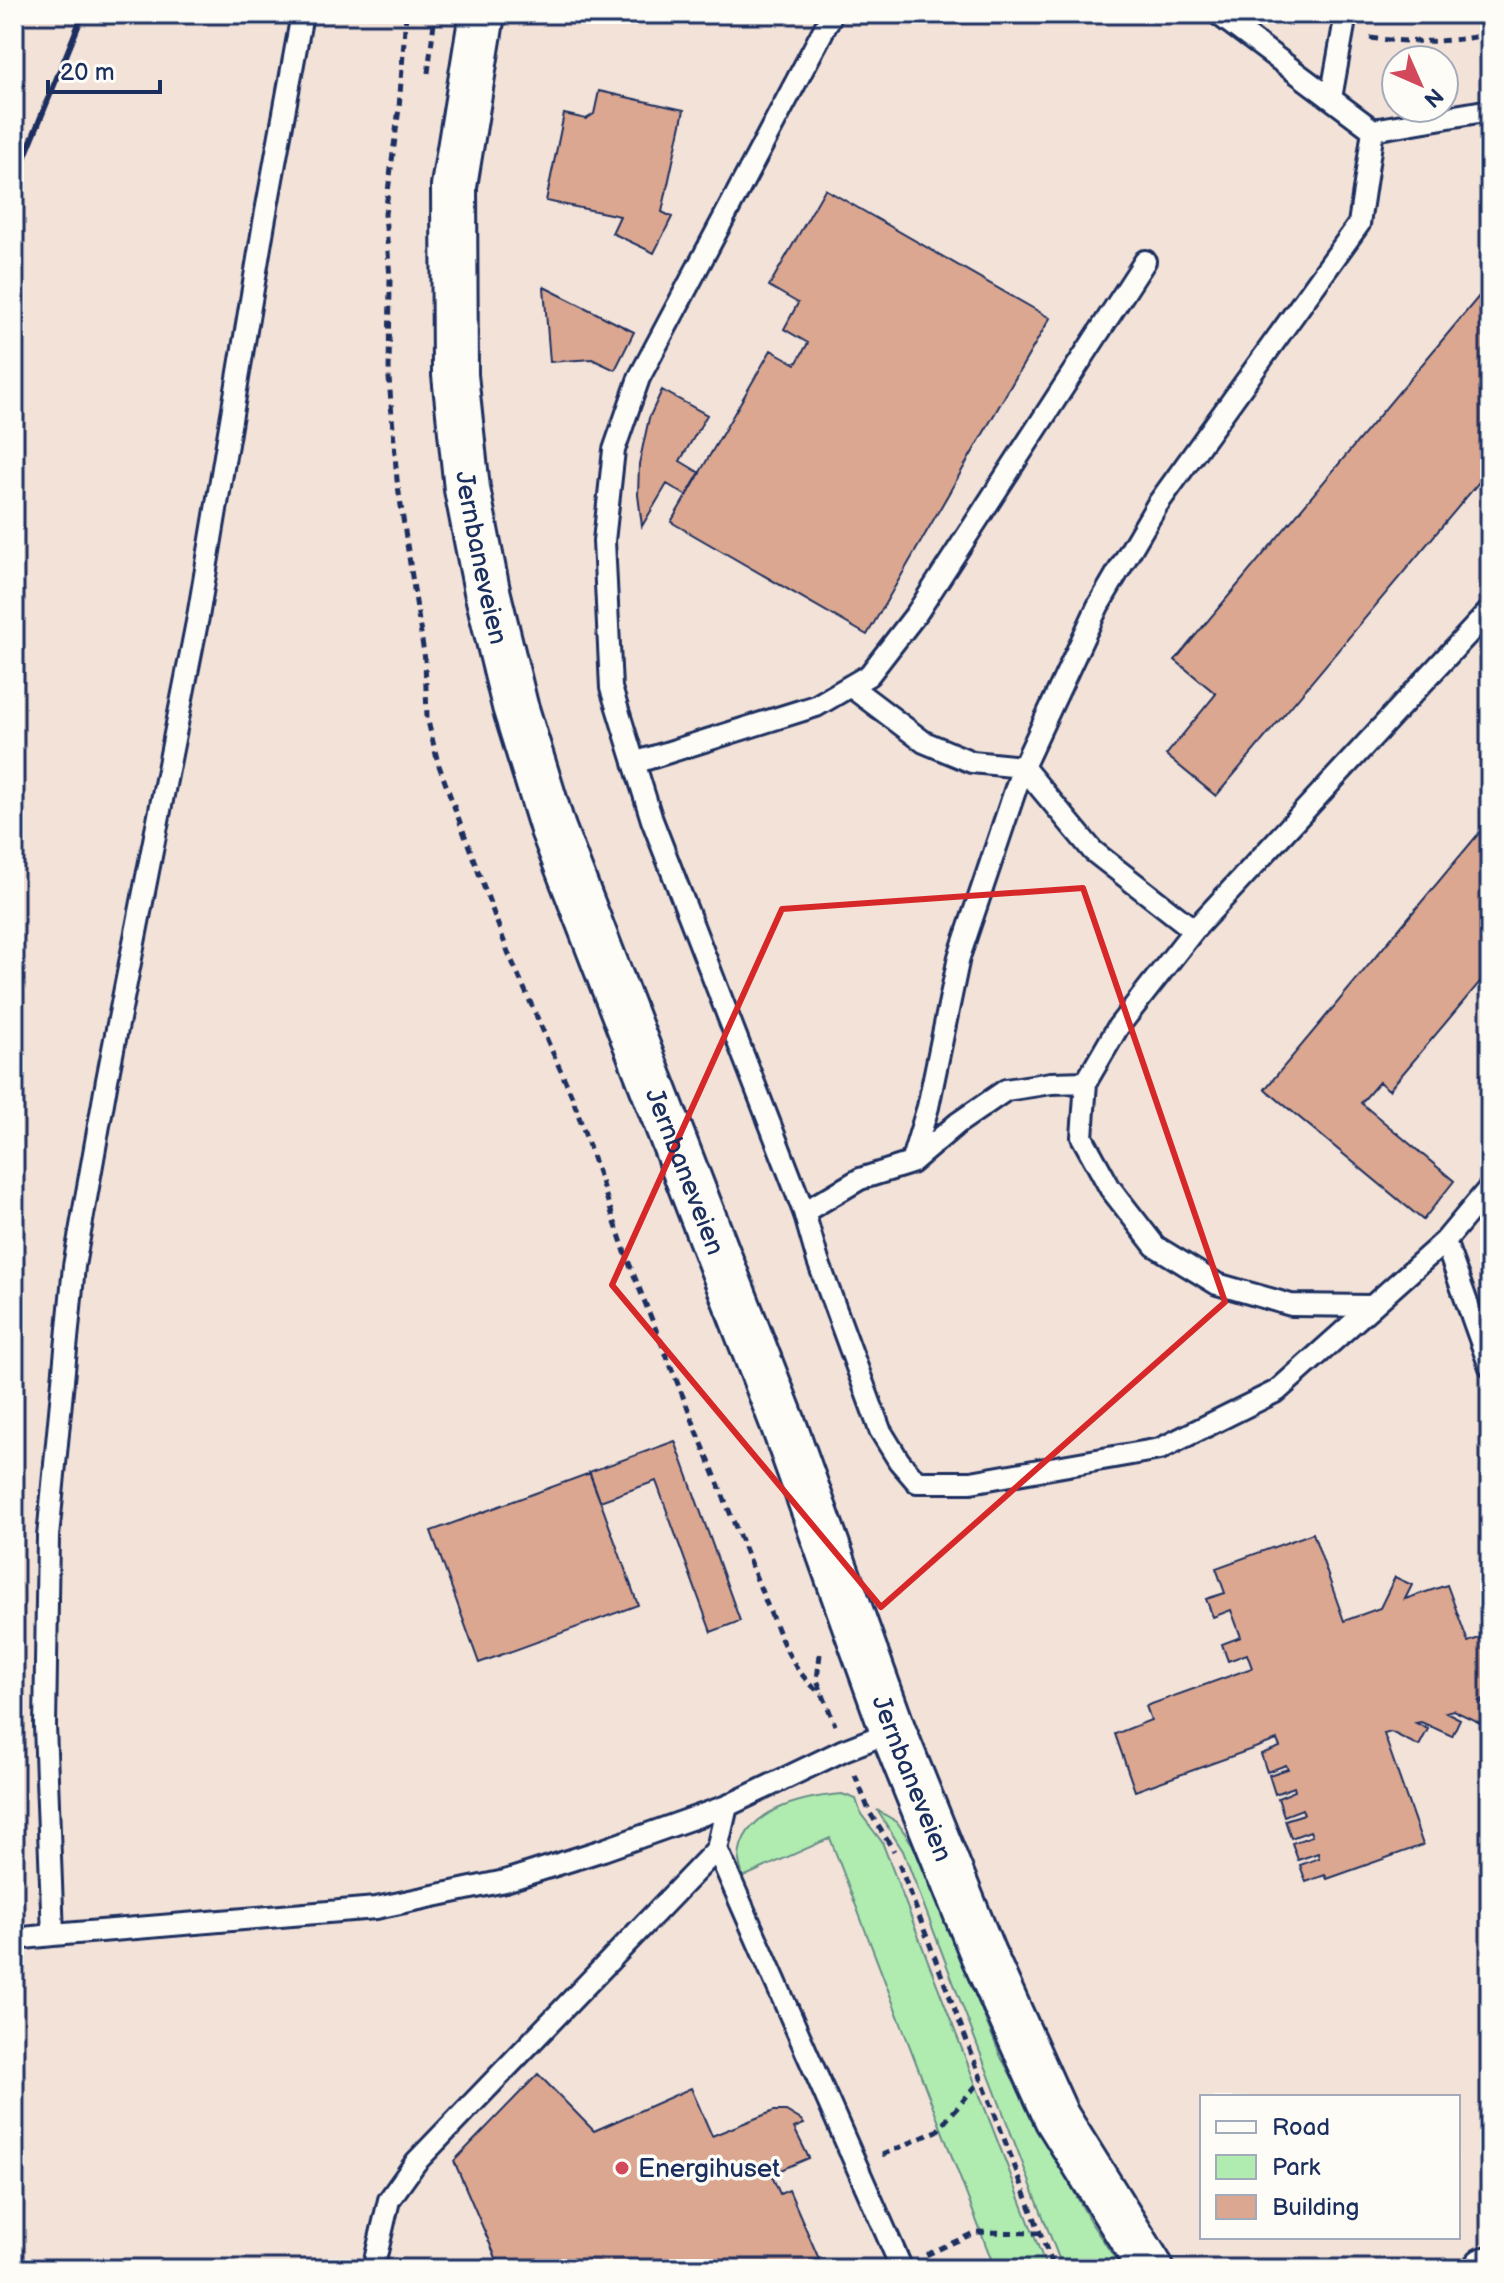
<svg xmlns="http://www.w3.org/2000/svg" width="1504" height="2283" font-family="'Balsamiq Sans',sans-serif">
  <rect width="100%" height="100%" fill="#fdfcf7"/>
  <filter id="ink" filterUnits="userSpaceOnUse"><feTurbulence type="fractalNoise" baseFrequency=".0125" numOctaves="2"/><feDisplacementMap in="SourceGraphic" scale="16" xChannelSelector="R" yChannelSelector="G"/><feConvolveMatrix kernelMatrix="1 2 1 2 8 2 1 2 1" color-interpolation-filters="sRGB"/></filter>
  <g filter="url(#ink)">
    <path fill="#f3e2d8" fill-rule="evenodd" d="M14,14H1490V2269H14ZM1396,60H1444V108H1396ZM1202,2097H1458V2237H1202Z"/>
    <path fill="#b0ebb0" stroke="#668d87" stroke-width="2" d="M842,1794L856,1799L861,1814L882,1842L1047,2269H995L830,1838L743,1877C742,1872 739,1865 739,1859C740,1810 804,1797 842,1794Z
      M877,1810L897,1822L913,1845L1001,2057L1090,2221L1122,2269H1063L903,1851Z"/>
    <path fill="#dca791" stroke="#1b2f5e" stroke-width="2" d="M599,91L684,110L662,212L672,217L654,253L612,233L620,216L546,201L564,114L586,119L594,114Z
      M825,189L1050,318L867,635L671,522L771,350L796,364L808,343L784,329L798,303L769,286Z
      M1490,283V469L1216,796L1166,755L1216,694L1175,660Z
      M544,287L634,332L615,370L592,359L550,362Z
      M662,390L707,415L680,461L700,473L687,496L667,484L642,526L638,495L639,464L649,418Z
      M1490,820V970L1389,1090L1379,1082L1361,1103L1454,1181L1423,1220L1265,1089Z
      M675,1441L740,1621L711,1632L656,1481L600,1501L589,1472Z
      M590,1473L638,1605L479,1663L431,1531Z
      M1313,1533L1344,1621L1380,1608L1395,1577L1412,1585L1405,1599L1447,1585L1468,1642L1490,1634V1697L1479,1701L1490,1708L1482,1724L1453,1710L1446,1712L1460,1719L1452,1736L1421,1722L1416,1723L1428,1729L1419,1746L1391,1732L1384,1734L1423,1845L1327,1879L1325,1875L1306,1882L1300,1865L1319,1858L1318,1853L1298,1860L1292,1843L1312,1836L1310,1831L1291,1838L1285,1820L1304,1814L1302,1809L1284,1816L1278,1798L1295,1791L1294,1787L1275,1794L1269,1775L1288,1769L1286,1765L1267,1772L1261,1754L1280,1747L1277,1740L1135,1791L1115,1734L1151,1720L1146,1706L1252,1668L1247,1654L1228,1661L1222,1644L1241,1637L1231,1610L1213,1617L1206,1599L1225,1593L1216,1568Z
      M538,2074L594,2131L691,2088L712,2136L774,2111H786L801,2120L804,2124L794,2128L809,2158L771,2174L780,2194L789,2190L819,2259L811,2262L814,2269H495L500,2267L454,2161Z"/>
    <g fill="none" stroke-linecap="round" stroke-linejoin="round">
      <g stroke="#1b2f5e" stroke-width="26">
        <path id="service" d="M832,14L639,378L614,450L604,541L611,688L652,820L804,1212L818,1261L880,1430L899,1461L917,1482H971L1160,1449L1277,1391L1445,1241L1490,1187
          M1218,14L1373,130L1490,110
          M1331,98L1346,14
          M850,686L924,742L972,762L1023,767L959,957L928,1107L911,1163
          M634,763L816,706L869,675L917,613L1145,261
          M1194,930L1093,851L1023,767L1098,606L1157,505L1359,224L1373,130
          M804,1212L860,1179L911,1163L958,1123L1006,1090L1051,1083L1086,1082
          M1445,1241L1490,1367
          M1372,1306L1291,1305L1217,1284L1155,1246L1110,1188L1082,1137L1086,1082L1118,1027L1194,930L1490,610
          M893,1731L844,1750L727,1806L717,1849L902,2269
          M53,1935L376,1908L505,1881L603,1850L727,1806
          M14,1939L53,1935L45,1726L48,1537L74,1266L107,1080L198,617L264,223L302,14
          M373,2269L389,2200L416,2162L717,1849"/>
      </g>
      <g stroke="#1b2f5e" stroke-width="48">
        <path id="minor" d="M1485,2269L1490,2268"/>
      </g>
      <g stroke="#1b2f5e" stroke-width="50">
        <g id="tertiary">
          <path id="s1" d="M482,14L454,186L455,375L467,489L487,591L515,706L553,829L784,1426L893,1731L983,1954L1057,2118L1151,2269"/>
        </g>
      </g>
      <path stroke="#1b2f5e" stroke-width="5" stroke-dasharray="8 6" stroke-linecap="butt" d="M406,14L399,108L385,214L390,278L389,378L397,480L425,660L427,717L438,763L508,952L572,1096L627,1258L768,1607C781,1639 793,1673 822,1694
        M1287,14L1301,22
        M1370,38C1412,43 1449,43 1490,34
        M428,73L435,14
        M820,1654L817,1680L835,1725
        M855,1775L870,1813L894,1851
        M899,1864L1054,2269
        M882,2155L937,2131L981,2080
        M926,2255L976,2232L1040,2233"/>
      <use href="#service" stroke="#fdfcf7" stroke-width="20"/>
      <use href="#minor" stroke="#fdfcf7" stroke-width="42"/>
      <use href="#tertiary" stroke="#fdfcf7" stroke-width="44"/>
      <path stroke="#1b2f5e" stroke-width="6" d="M14,183L83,14"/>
    </g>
  </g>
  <path fill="none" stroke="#d62828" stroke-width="6" stroke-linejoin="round" d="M1083,888L1225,1302L881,1607L612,1285L782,909Z"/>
  <circle fill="#d1495b" stroke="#fdfcf7" stroke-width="3" cx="622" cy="2168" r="8"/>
  <g text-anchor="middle" stroke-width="7" stroke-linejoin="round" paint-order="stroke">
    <g font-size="26" fill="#1b2f5e" stroke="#fdfcf7">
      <text dy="9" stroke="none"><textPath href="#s1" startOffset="548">Jernbaneveien</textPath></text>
      <text dy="9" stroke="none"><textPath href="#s1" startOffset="1196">Jernbaneveien</textPath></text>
      <text dy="9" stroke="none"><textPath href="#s1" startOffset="1844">Jernbaneveien</textPath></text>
    </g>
    <g font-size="26" fill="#1b2f5e" stroke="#fdfcf7" text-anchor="start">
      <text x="638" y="2177">Energihuset</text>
    </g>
  </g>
  <rect width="1504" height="2283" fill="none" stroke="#fdfcf7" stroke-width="48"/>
  <rect x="24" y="24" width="1456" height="2235" fill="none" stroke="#1b2f5e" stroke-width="3" filter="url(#ink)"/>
  <rect x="1200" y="2095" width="260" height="144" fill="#fdfcf7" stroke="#a3aaba" stroke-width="2"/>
  <rect x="1216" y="2121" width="40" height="12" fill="#fdfcf7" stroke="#a3aaba" stroke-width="2"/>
  <text x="1272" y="2135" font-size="24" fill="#1b2f5e">Road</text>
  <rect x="1216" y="2155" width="40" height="24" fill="#b0ebb0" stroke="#a3aaba" stroke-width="2"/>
  <text x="1272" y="2175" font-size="24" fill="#1b2f5e">Park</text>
  <rect x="1216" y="2195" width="40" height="24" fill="#dca791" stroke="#a3aaba" stroke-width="2"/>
  <text x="1272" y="2215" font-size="24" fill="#1b2f5e">Building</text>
  <g transform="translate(1420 84) rotate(135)"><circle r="38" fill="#fdfcf7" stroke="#a3aaba" stroke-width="2"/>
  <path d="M0-6L14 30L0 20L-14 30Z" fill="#d1495b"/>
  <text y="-12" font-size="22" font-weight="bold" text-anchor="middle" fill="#1b2f5e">N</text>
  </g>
  <path d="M48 80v12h112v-12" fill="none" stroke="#1b2f5e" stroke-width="4"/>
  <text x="60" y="80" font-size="24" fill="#1b2f5e" stroke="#fdfcf7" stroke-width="6" paint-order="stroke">20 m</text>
</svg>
